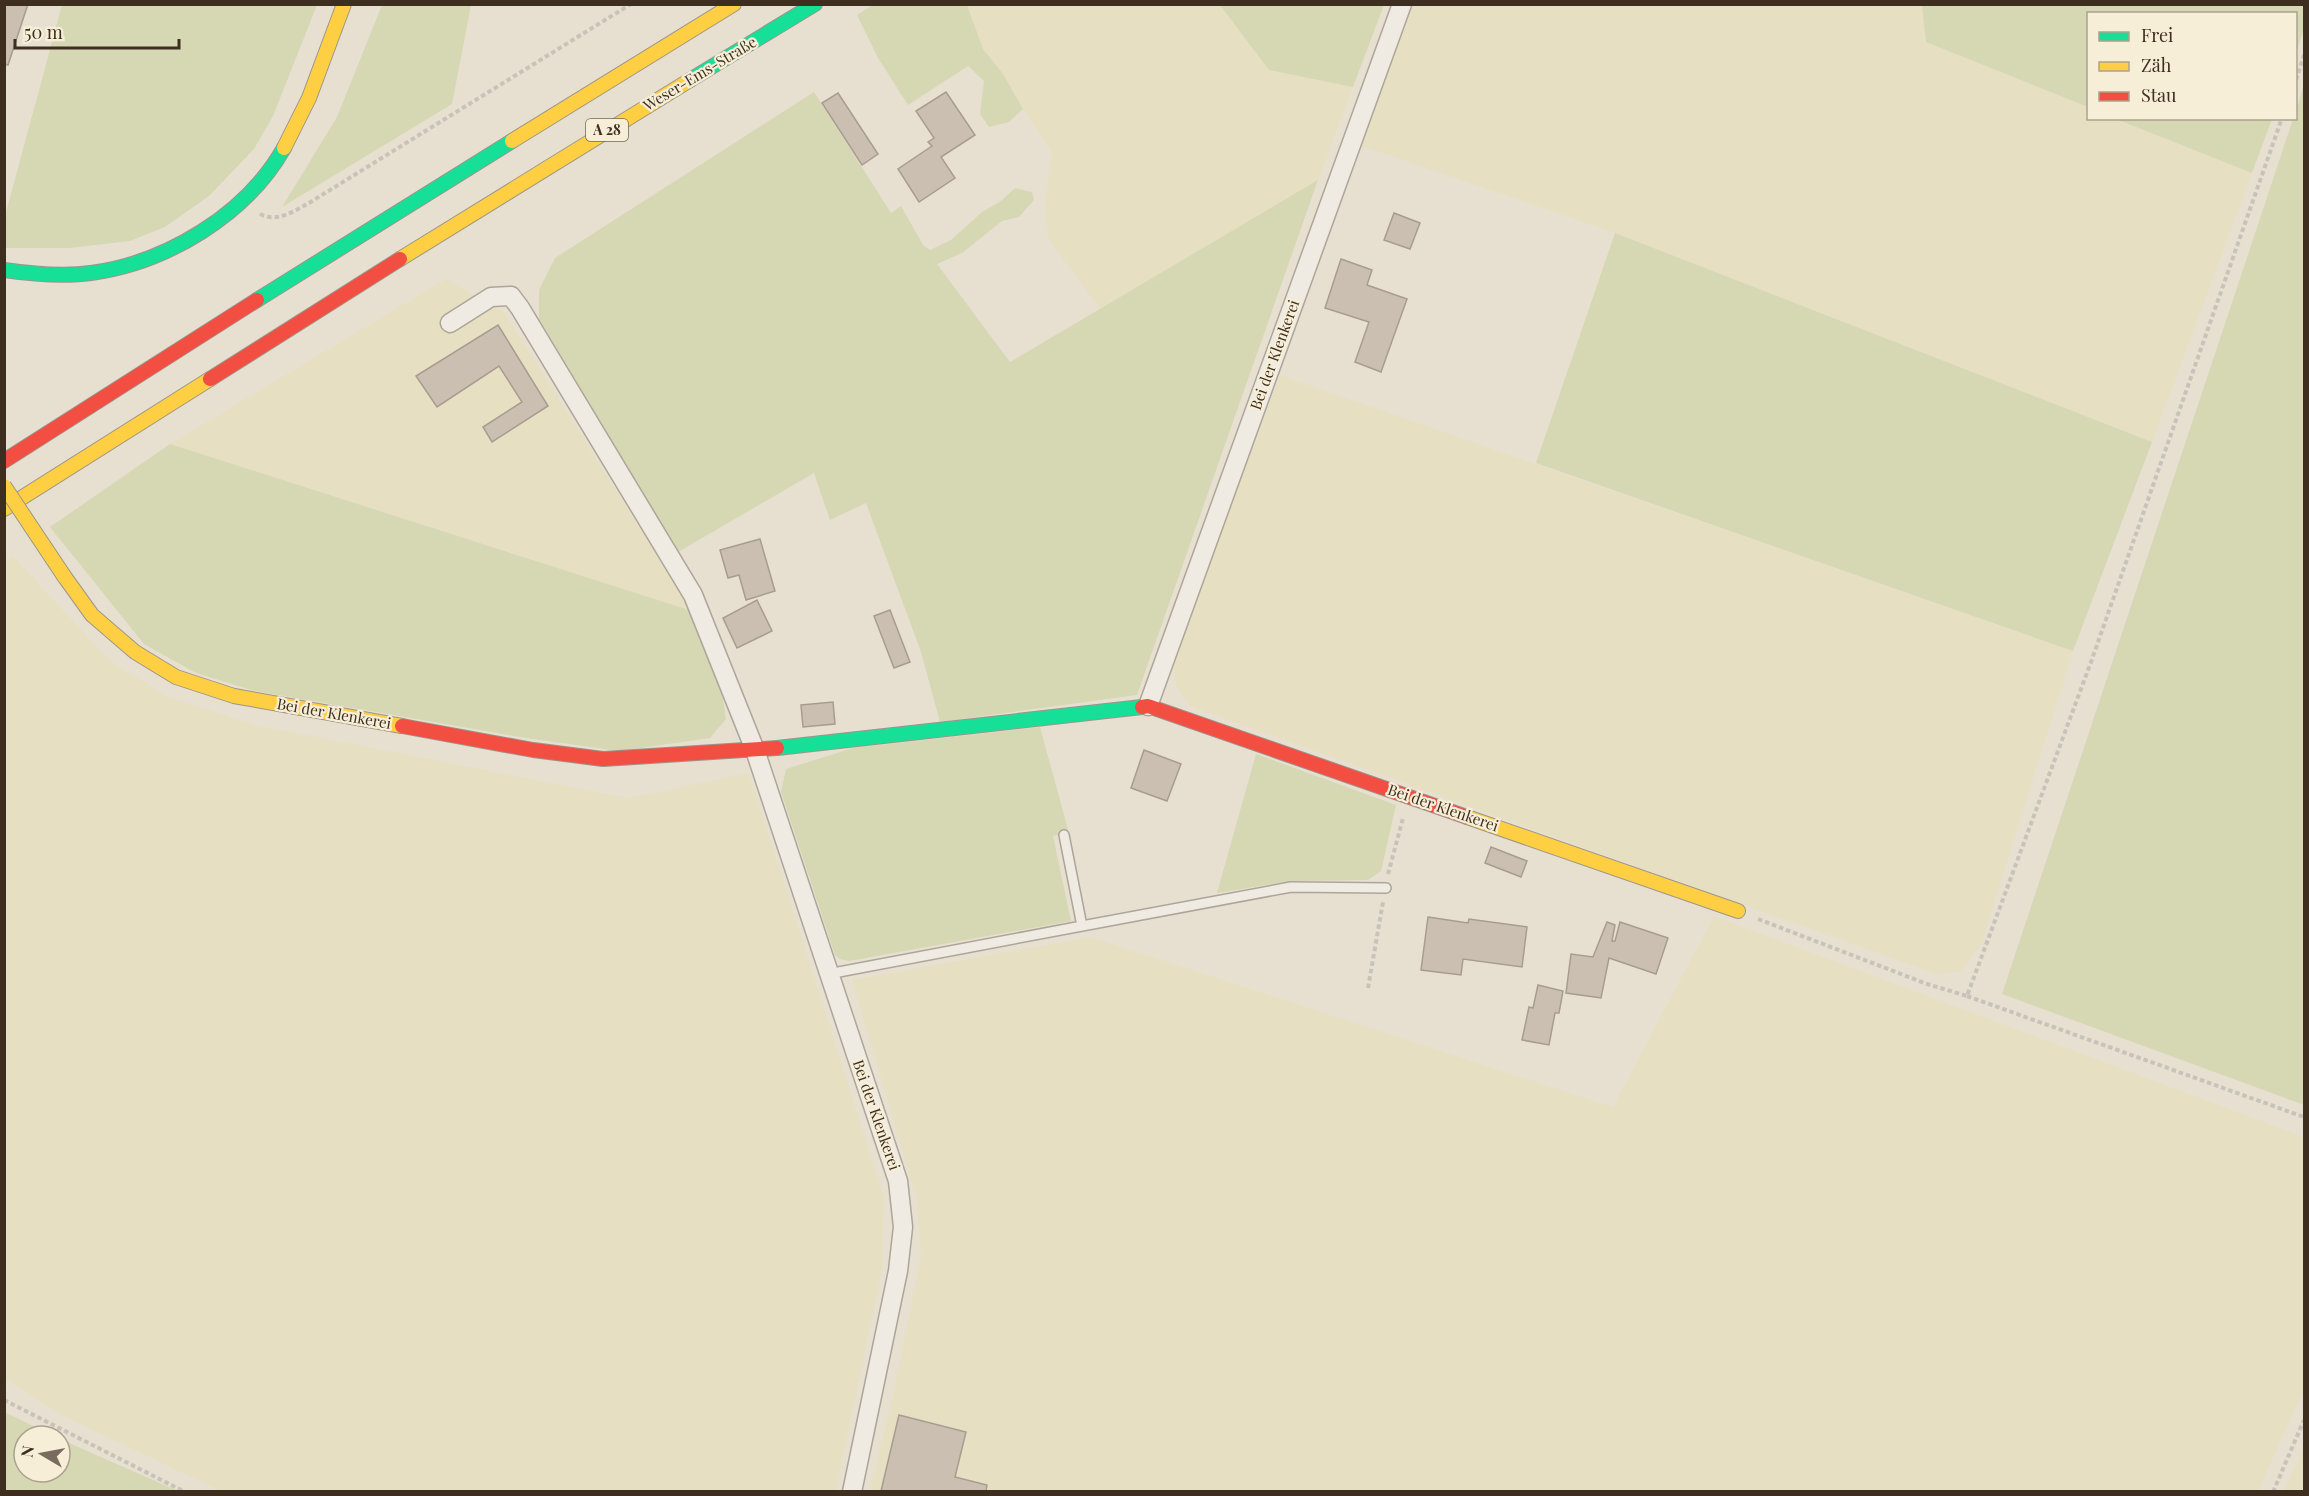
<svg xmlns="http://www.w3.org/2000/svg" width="2309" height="1496" font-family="'Playfair Display',serif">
  <rect width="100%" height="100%" fill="#e7e0d1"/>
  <path fill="#e6dfc2" d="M1922,4L1926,42L2088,107V118L2116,119L2252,173L2152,442L1615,233L1359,145L1411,5Z
    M967,5H1220L1270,70L1353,87L1318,180L1100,309L1048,239L1045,204L1052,153L1023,109L1003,74L983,49Z
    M446,279L504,312L692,611L170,444Z
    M1280,375L2073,651L1981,945L1960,972L1936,974L1190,706L1176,686L1173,661Z
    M13,556L110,661L168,697L256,725L628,798L749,773L884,1197L882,1269L836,1491H221L61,1415L5,1379L4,562Z
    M1714,916L2304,1137V1390L2258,1491H870L894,1390L921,1256L916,1196L852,980L1091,937L1613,1107Z
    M2304,1447V1491H2284Z"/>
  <path fill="#d6d7b3" d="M874,4L967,5L983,49L1003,74L1023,109L1009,122L989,127L980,114L984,81L968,66L908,105L878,58L857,15Z
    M62,5V4L317,5L273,116L254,149L209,196L165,227L130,241L69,248H5V216Z
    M382,5H471L452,104L282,207L337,117Z
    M1220,5H1384L1353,87L1269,70Z
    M1922,5H2304V29L2296,53V14H2088V107L1926,42Z
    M2304,84V1105L2002,994L2293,119L2296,118V111Z
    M814,92L891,213L901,206L923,245L930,250L951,240L982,212L1001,201L1015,188L1032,192L1034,200L1019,217L1002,221L962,253L937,264L1010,362L1318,180L1137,695L940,722L921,652L866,503L830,520L814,473L678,552L539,319V290L555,258Z
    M2116,119H2272L2252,173Z
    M1615,233L2152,442L2073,651L1536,463Z
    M170,444L692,611L722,694L726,719L710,738L619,751L526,738L255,691L196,673L144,644L50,527Z
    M1040,727L1069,833L1053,836L1071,921L849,961L840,959L835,955L781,792L786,769L853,748Z
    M1256,754L1396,805L1381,871L1368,880L1291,881L1217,893Z
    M5,1412L53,1436H24V1472H60V1439L178,1491H5Z"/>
  <path fill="#cbbfb2" stroke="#a89c90" stroke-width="1.5" d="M4,4H28L8,65L4,64Z
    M946,92L975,135L941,157L955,178L919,202L898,169L932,146L928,142L934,138L916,111Z
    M838,93L878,154L862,165L822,103Z
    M1394,213L1420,223L1410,249L1384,240Z
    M1341,259L1372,270L1367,285L1407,299L1381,372L1355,362L1369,322L1325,308Z
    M498,325L548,406L492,442L483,427L522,402L499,366L437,407L416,376Z
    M760,539L775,591L746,600L739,575L728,578L720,550Z
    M757,600L772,631L737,648L723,618Z
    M890,610L910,662L894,668L874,616Z
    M833,702L835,724L803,727L801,705Z
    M1144,750L1181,764L1167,801L1131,788Z
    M1491,847L1527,861L1521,877L1485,863Z
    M1428,917L1468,923L1469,919L1527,927L1522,967L1463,959L1461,975L1421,970Z
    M1607,922L1615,925L1612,941H1615L1620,922L1668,938L1656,974L1609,958L1601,998L1566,993L1571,954L1593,957Z
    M1538,985L1563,991L1559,1013H1555L1549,1045L1522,1040L1529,1007L1533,1008Z
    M899,1415L966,1432L955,1477L987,1485L986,1491H881Z"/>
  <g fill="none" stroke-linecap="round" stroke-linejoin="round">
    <g stroke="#ada599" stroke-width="12">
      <path id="lane" d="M1082,926L1291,887L1386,888
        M828,974L1082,926L1064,835"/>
    </g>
    <g stroke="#ada599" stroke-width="21">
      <path id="street" d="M450,323L491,297L511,296L520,308L693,595L755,750L898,1181L903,1227L898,1271L852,1492
        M1148,706L1402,4"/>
    </g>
    <g stroke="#9c958a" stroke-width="16">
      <path id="fast" d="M690,80L815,4
        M4,270C32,274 62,277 91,273C166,263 246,215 284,148
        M257,300L512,141
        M777,748L1142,707"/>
    </g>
    <g stroke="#9c958a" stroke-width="16">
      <path id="slow" d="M512,141L734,4
        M284,148L309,98L344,4
        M400,259L690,80
        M4,509L210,379
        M64,576L92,615L135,652L176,677L234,696L402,726
        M1467,817L1738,911"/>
    </g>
    <g stroke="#9c958a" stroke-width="16">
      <path id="jam" d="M210,379L400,259
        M4,461L257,300
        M1142,707L1148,706L1467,817
        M402,726L533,750L603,759L777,748"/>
    </g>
    <path stroke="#c8c2b9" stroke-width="4" stroke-dasharray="4.5 3" stroke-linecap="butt" d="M2296,80L2304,55
      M260,214C277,223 294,211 309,203L631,4
      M1388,874L1403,818
      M1758,919L1927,984L1967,996L2091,662L2282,118
      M1368,988L1383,902
      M1967,996L2304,1117
      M4,1400L185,1492
      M2273,1492L2304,1420"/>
    <use href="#lane" stroke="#efebe3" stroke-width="9"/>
    <use href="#street" stroke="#efebe3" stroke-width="18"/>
    <use href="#fast" stroke="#16e098" stroke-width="14"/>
    <use href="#slow" stroke="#ffcf43" stroke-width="14"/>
    <use href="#jam" stroke="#f24e42" stroke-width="14"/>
    <g stroke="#9c958a" stroke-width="16" stroke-linecap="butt">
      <path id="slow-bridge" d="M4,486L64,576"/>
    </g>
    <use href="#slow-bridge" stroke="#ffcf43" stroke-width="14"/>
  </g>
  <g text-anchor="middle" stroke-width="4.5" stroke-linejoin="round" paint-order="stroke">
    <rect fill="#f7eed8" stroke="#756857" stroke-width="1.5" x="586" y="119" width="42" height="22" rx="4.5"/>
    <g font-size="14" font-weight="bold" fill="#3d2e20">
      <text x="607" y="135">A 28</text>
    </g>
    <g font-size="15" fill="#3d2e20" stroke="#f7eed8">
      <text transform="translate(700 74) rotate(-31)" y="5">Weser-Ems-Straße</text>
      <text transform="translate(1275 355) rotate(-70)" y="5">Bei der Klenkerei</text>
      <text transform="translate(334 714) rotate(10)" y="5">Bei der Klenkerei</text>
      <text transform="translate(1443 808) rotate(19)" y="5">Bei der Klenkerei</text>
      <text transform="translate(876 1115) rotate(71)" y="5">Bei der Klenkerei</text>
    </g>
  </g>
  <rect width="2309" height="1496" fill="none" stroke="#3d2e20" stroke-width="12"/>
  <rect x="2087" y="12" width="210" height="108" fill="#f7eed8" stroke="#ada18e" stroke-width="1.5"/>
  <rect x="2099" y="32" width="30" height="9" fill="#16e098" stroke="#ada18e" stroke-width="1.5"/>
  <text x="2141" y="42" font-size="18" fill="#3d2e20">Frei</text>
  <rect x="2099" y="62" width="30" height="9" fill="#ffcf43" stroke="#ada18e" stroke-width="1.5"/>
  <text x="2141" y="72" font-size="18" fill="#3d2e20">Zäh</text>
  <rect x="2099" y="92" width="30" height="9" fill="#f24e42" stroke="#ada18e" stroke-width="1.5"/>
  <text x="2141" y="102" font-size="18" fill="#3d2e20">Stau</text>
  <g transform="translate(42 1454) rotate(280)"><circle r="28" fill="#f7eed8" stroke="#ada18e" stroke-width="1.5"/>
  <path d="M0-4.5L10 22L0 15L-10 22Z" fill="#786c5e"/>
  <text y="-9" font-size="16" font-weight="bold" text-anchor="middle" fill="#3d2e20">N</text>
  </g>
  <path d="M15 39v9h164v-9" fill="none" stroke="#3d2e20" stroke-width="3"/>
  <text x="24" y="39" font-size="18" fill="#3d2e20" stroke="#f7eed8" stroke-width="4.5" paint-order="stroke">50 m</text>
</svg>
